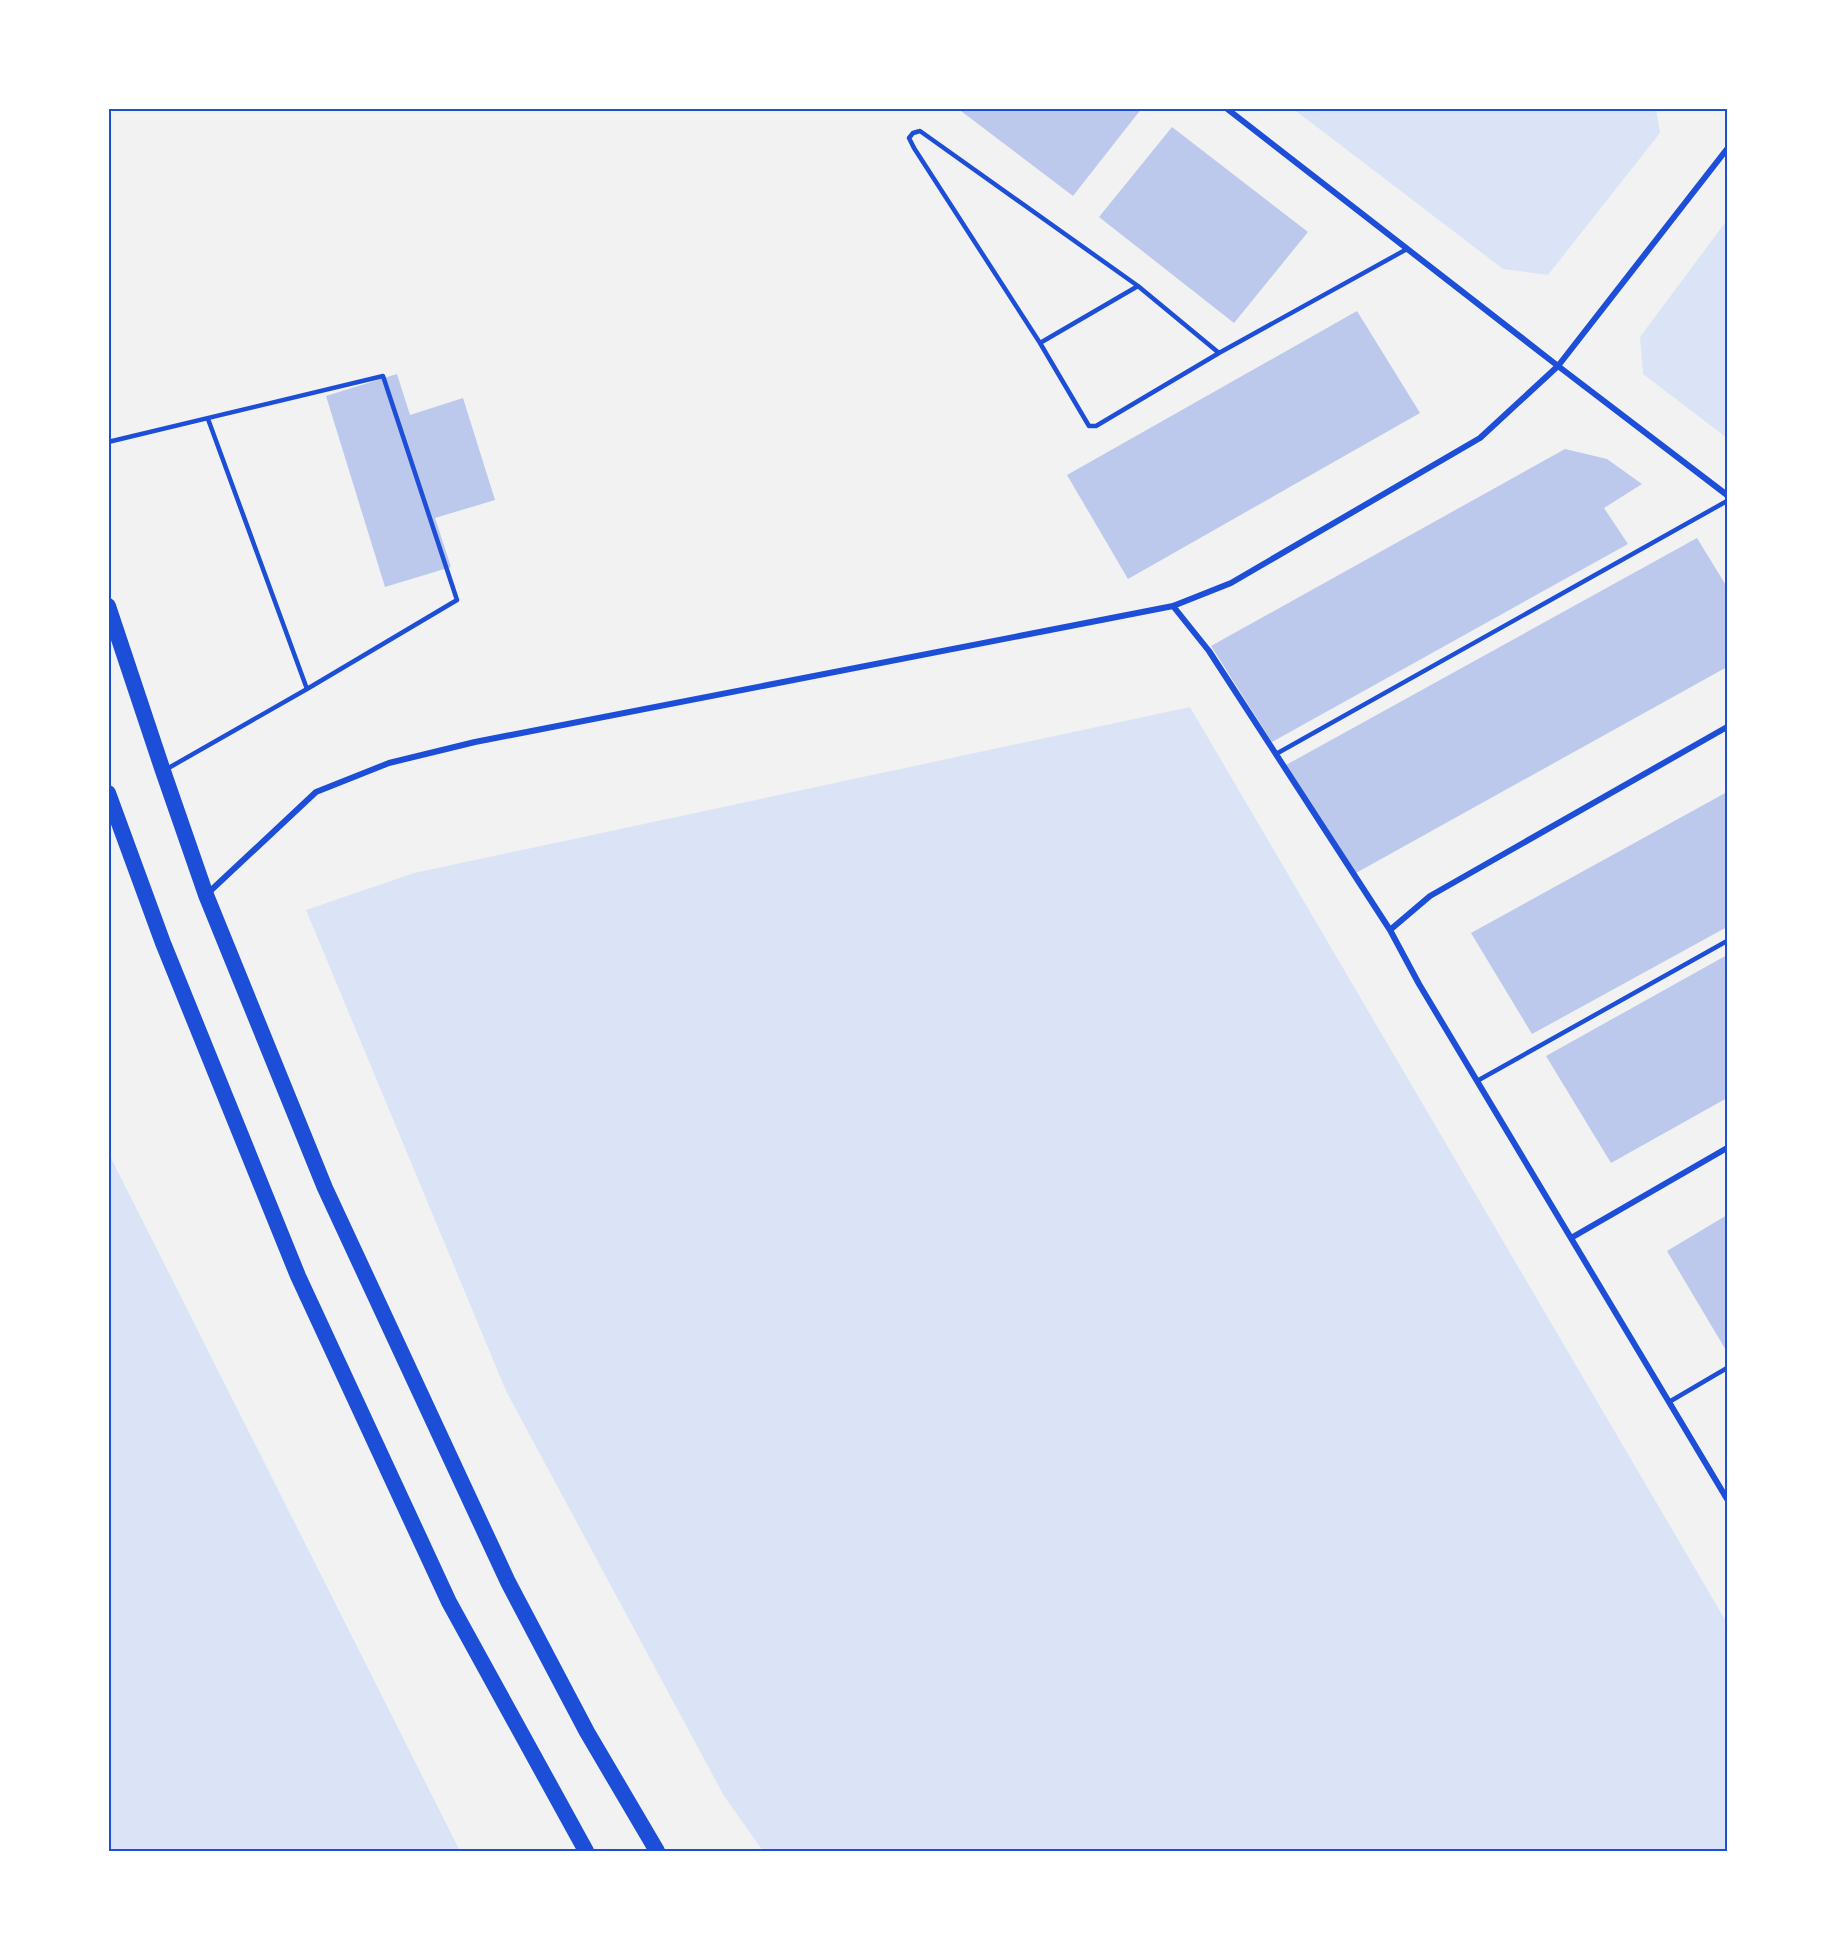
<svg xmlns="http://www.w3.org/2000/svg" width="1835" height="1959" font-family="'Crimson Pro',serif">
  <rect width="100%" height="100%" fill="#f2f2f2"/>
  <path fill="#dbe4f7" d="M1292,108H1656L1660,133L1548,275L1503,269Z
    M1727,220V438L1643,374L1640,337Z
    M1190,707L1727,1623V1851H763L724,1796L506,1391L306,910L414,873Z
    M108,1152L460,1851H108Z"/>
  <path fill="#bdc9ec" d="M957,108H1142L1073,196Z
    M1172,127L1308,232L1234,323L1099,217Z
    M1357,311L1420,413L1128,579L1067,475Z
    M397,374L410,415L463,398L495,500L435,518L451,567L385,587L326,396Z
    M1565,449L1607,459L1642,484L1604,508L1628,544L1272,742L1211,646Z
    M1697,538L1727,587V667L1356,873L1286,765Z
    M1727,792V927L1532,1034L1471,933Z
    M1727,955V1098L1611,1163L1546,1056Z
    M1727,1215V1352L1667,1251Z"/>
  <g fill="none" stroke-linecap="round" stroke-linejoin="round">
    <path stroke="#1d4ed8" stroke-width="4.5" d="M1040,343L1138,286
      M1219,353L1138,286L920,131L913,133L909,138L914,148L1040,343L1089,426H1096L1219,353L1407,249
      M208,419L307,689
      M108,442L383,376L457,600L307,689L165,770
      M1276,754L1727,501
      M1477,1081L1727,941
      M1669,1402L1727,1368"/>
    <path stroke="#1d4ed8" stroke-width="6" d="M1226,108L1558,366L1727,495
      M1173,606L1209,651L1390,930L1419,984L1727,1499
      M207,894L316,792L389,763L475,742L1173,606L1231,583L1480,438L1558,366L1727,149
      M1390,930L1430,896L1727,727
      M1571,1238L1727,1148"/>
    <path stroke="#1d4ed8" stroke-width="16" d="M108,606L163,771L206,895L325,1188L508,1582L587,1732L657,1851
      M108,793L163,943L298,1276L449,1602L586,1851"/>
  </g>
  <rect width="1835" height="1959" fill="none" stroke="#ffffff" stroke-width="219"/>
  <rect x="110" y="110" width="1616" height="1740" fill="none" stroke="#1d4ed8" stroke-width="2"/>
</svg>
